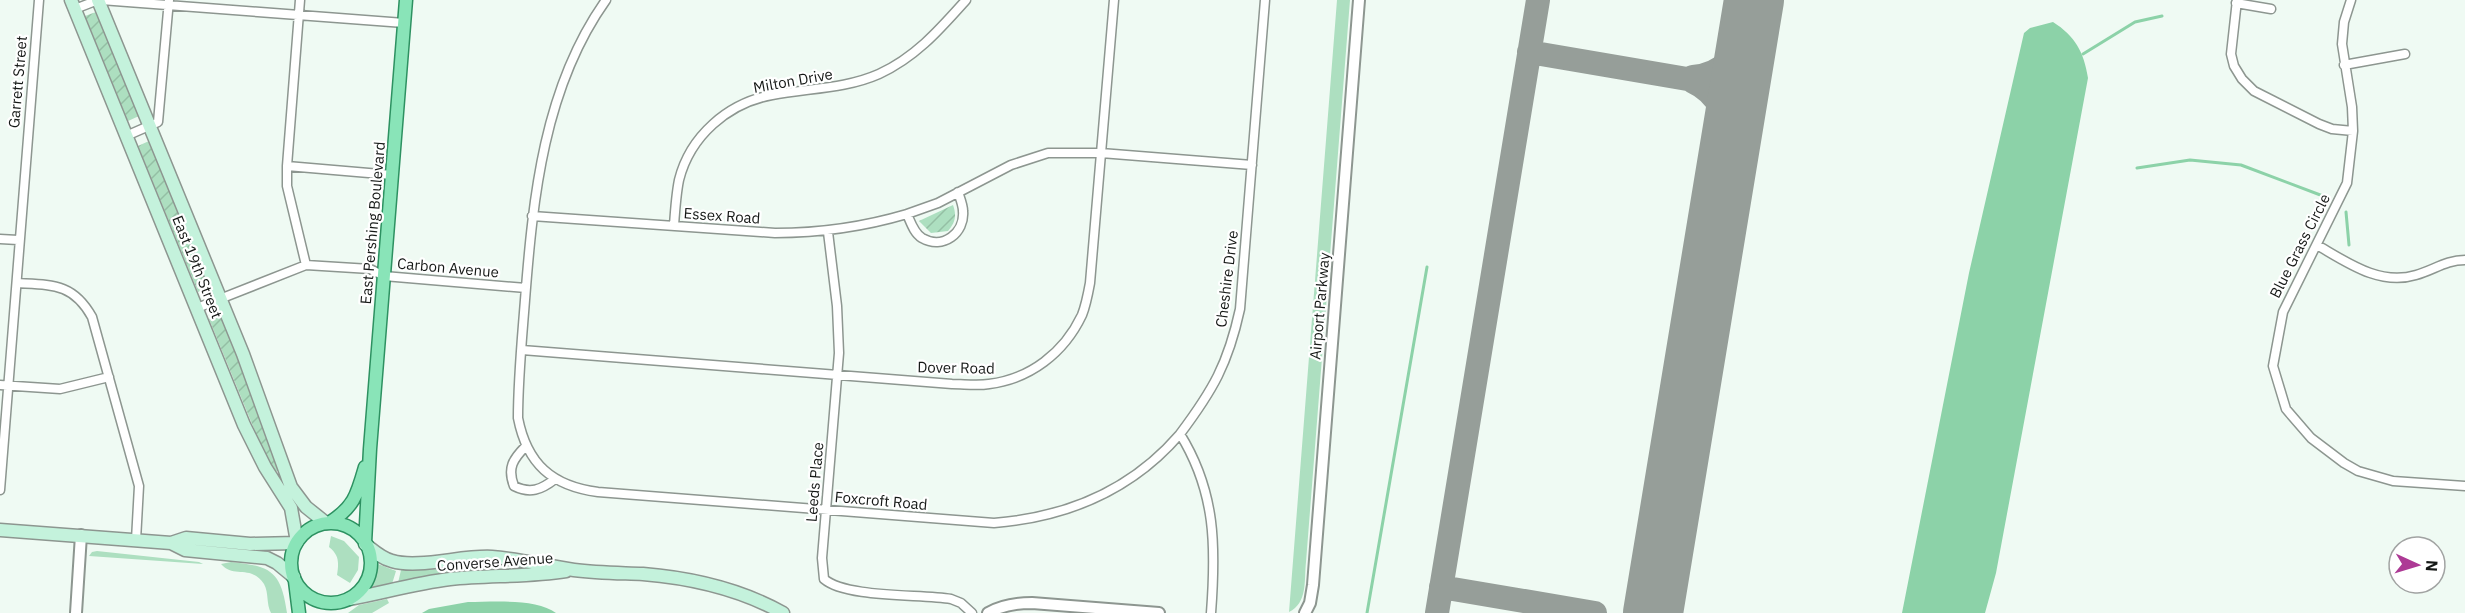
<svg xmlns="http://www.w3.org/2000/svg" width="2465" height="613" font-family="'IBM Plex Sans',sans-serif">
  <defs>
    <pattern id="garden-furrows" width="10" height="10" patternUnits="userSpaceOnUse" patternTransform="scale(1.5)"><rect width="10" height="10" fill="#addfc0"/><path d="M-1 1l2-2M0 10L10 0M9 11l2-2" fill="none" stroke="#94bfa4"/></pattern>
  </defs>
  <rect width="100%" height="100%" fill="#effaf3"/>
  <path fill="#addfc0" d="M1337,0H1350L1306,562C1304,580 1308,603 1289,612Z
    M331,536L344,541L359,557L358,570L350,583L337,575C339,562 339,555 329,547Z
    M97,551L199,562L203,564L89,556L92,552Z
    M231,562C272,566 281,572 287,613H271C266,604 269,593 264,584C251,564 234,579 221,564Z
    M378,564L396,571L392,584L371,588Z
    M461,565H495V568L440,574L398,583L401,570Z
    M387,599L389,603L372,613H348L359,605Z"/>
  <path fill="url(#garden-furrows)" d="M96,12L139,116L128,121L85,16Z
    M149,141L210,288L198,292L138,146Z
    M953,205C957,216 955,223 948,231L931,233L919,221Z
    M220,314L258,410L279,470L275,472L259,441L209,319Z"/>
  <path fill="#8cd2a8" d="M2053,22C2075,36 2084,52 2088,78L1996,573L1985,613H1902L1969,273L2024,33L2030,28Z
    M468,602C492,602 537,598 556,613H422L429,609Z"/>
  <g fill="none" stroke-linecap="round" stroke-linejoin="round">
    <path stroke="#8cd2a8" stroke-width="3" d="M2083,54L2135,22L2162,16
      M2137,168L2190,160L2241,165L2323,196
      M2346,212L2349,245
      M1367,613L1427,267"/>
    <path stroke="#969e99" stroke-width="24" d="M1529,52L1740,88
      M1693,77C1724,74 1739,54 1750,27
      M1692,81C1720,94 1727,117 1730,145
      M1441,587L1595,613
      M1437,613L1538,0
      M1646,613L1651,608L1657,591"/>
    <path stroke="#969e99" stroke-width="60" d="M1653,613L1754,0"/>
    <g stroke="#8d9690" stroke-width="11">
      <path id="minor" d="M101,0L404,23
        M300,0L287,166V186L306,265
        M606,0C544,87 533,197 525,300C522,339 518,379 518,418C527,464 552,486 598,492L994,523C1068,517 1131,491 1180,434
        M2237,0L2231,54L2234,66L2242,79L2254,91L2319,124L2332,129L2353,131
        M2351,0L2344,22L2342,44L2352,107L2353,131L2347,183L2283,312L2273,366L2286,409L2311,438L2344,463L2358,471L2393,481L2465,486
        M2236,3L2271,9
        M75,9L98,0
        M2344,65L2405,54
        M126,136L158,122L169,0
        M287,166L392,175
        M907,214L938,203L1011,165L1048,153H1101L1252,165
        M532,216L775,233C821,233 863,227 907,214C911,223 914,233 922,238C943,250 965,233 963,211C963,205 960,198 958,192
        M674,226C675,211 676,195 679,180C690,136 728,103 772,95C809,88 845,89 879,74C916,57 940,29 966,0
        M828,232L837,306L839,353L822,558L824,579C846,598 920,594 951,599L961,603L972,613
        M0,239L18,240
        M2317,245C2348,263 2380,286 2416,275C2434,270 2446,260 2465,260
        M17,283C52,285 73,283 92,317L139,486L136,540
        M197,308L306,265L370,269L384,276L526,288
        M522,350L952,384C964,384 977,386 989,384C1030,379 1064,353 1082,315C1086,305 1088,294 1090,283L1114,0
        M0,385L60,389L109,377
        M526,446C513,459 507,468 514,486C530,494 541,490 555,479
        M0,490L39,0
        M1211,613C1216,547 1216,492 1180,434C1213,390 1228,364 1240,309L1265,0"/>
    </g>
    <g stroke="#8d9690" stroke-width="14">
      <path id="tertiary" d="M76,613L81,535
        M988,613C1002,605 1016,603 1032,603L1159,613
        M1305,613L1310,603L1313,585L1359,0"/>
    </g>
    <g stroke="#8d9690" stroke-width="15">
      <path id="secondary" d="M71,0L244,425L265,467L291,508L297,542
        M98,0L243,354L291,487L306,507L326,523
        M0,530L171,543L185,550L267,558L277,563L294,577
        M171,543L186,538L250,544L296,543
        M365,544C374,551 381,558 392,561C418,569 463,555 492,557C520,559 546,566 574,570C597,573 620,573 643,574C692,578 740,589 783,613
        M349,599C382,593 416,583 450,579C489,575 528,577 566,571"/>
    </g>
    <g stroke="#2d9161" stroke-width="15">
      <path id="primary" d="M329,523C354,507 357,495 365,467
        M291 563a40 40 0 1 1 80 0a40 40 0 1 1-80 0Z
        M365,543L370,449L406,0
        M295,581L299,613"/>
    </g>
    <use href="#minor" stroke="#fff" stroke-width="8"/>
    <use href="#tertiary" stroke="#fff" stroke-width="10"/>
    <use href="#secondary" stroke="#c4f2dc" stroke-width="12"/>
    <use href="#primary" stroke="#89e4b8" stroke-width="12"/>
  </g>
  <g text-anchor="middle" stroke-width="4.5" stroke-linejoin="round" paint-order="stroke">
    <g font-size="15" fill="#151816" stroke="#fff">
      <text transform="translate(793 81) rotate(-10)" y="5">Milton Drive</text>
      <text transform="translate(18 82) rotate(-85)" y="5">Garrett Street</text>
      <text transform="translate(722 216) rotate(4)" y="5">Essex Road</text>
      <text transform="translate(373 223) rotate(-85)" y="5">East Pershing Boulevard</text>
      <text transform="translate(2300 246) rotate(-63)" y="5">Blue Grass Circle</text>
      <text transform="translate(197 267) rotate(68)" y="5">East 19th Street</text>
      <text transform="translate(448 268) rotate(5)" y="5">Carbon Avenue</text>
      <text transform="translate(1227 279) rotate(-83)" y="5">Cheshire Drive</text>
      <text transform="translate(1320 306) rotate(-85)" y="5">Airport Parkway</text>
      <text transform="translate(956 368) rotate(1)" y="5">Dover Road</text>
      <text transform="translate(815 482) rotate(-85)" y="5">Leeds Place</text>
      <text transform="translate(881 501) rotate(5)" y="5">Foxcroft Road</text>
      <text transform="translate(495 562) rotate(-4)" y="5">Converse Avenue</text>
    </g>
  </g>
  <g transform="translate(2417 565) rotate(94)"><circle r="28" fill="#ffffff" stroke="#a1a3a2" stroke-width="1.5"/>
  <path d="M0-4.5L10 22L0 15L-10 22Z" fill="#ad3a95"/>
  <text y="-9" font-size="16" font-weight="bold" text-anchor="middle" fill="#151816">N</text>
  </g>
</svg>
